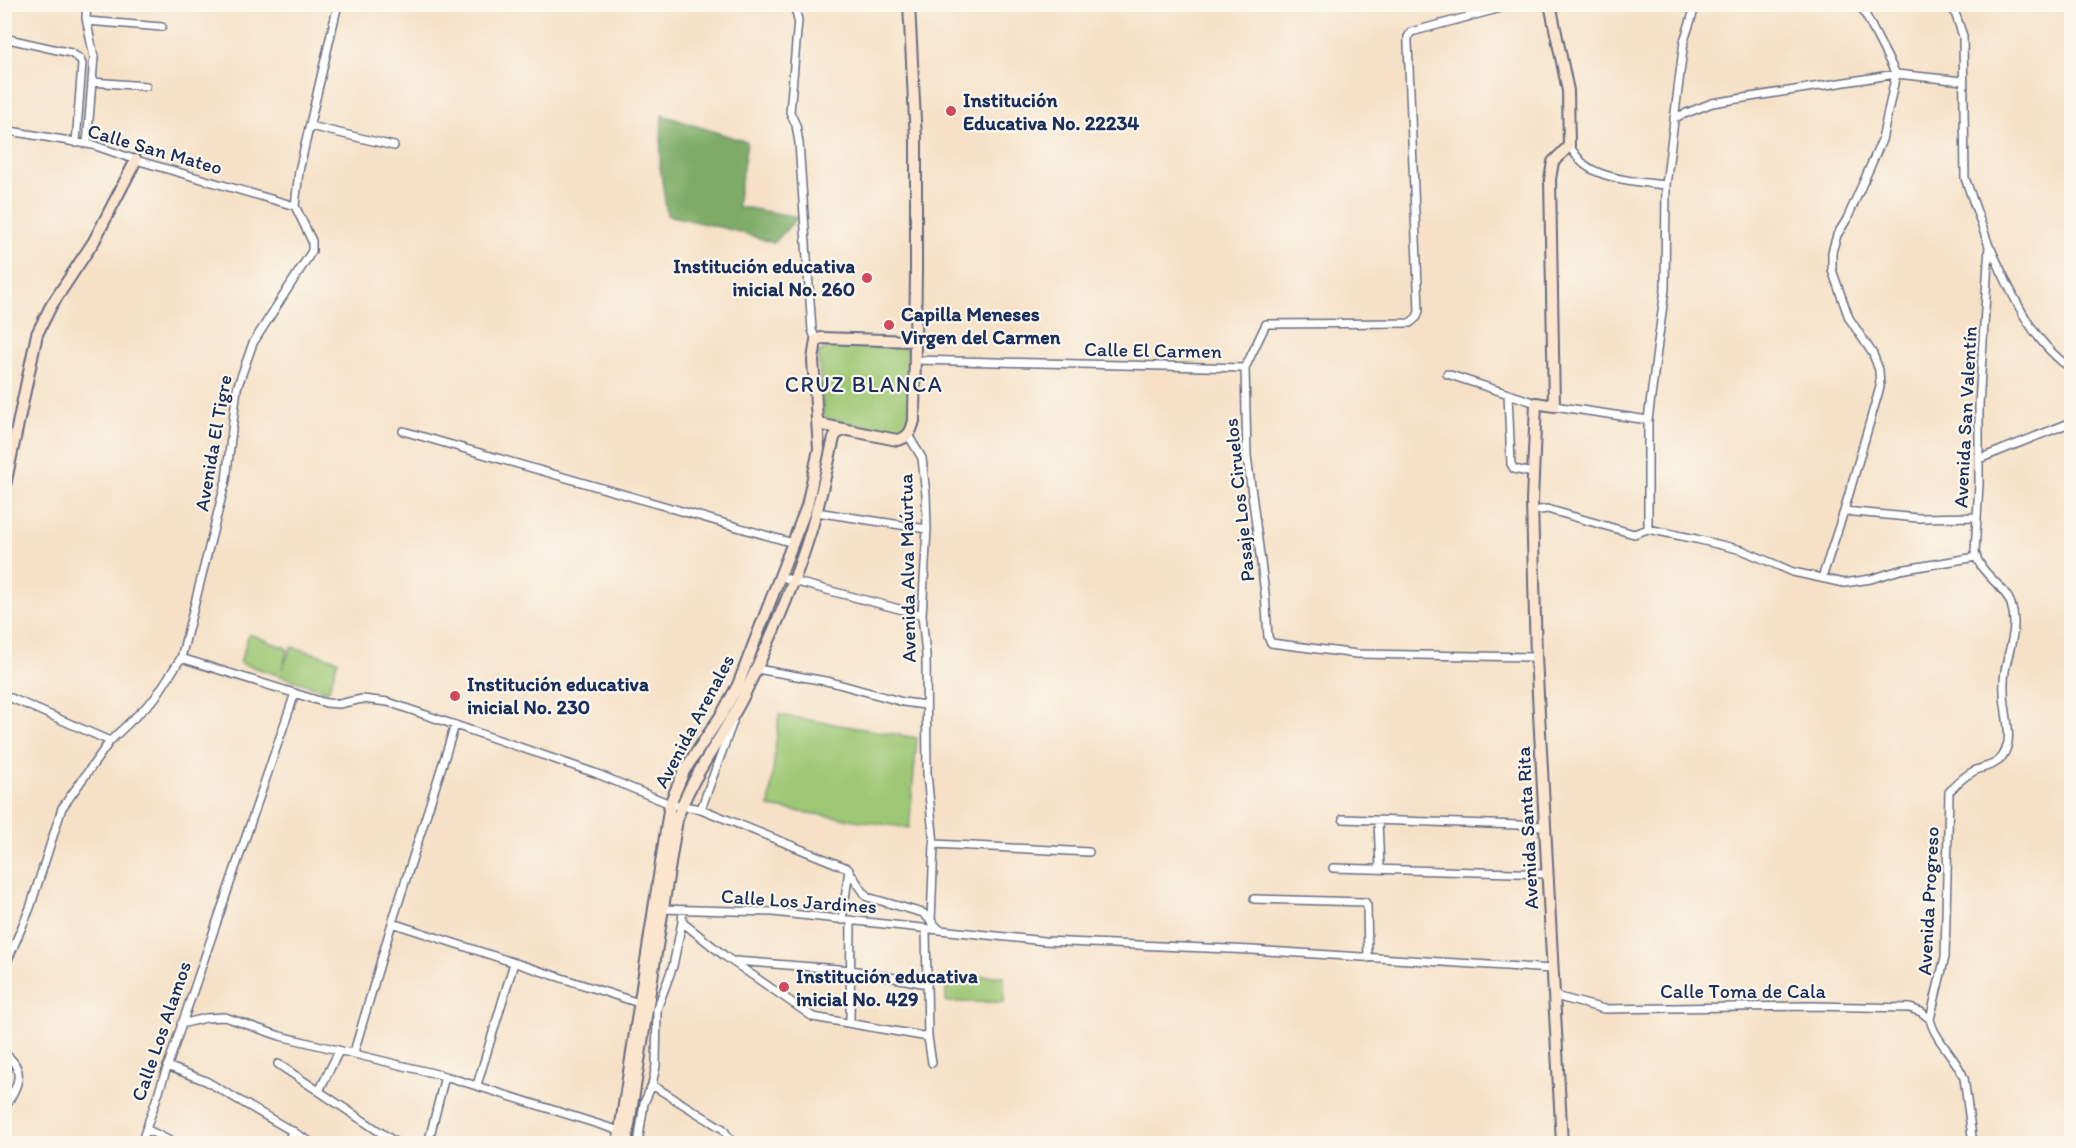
<svg xmlns="http://www.w3.org/2000/svg" width="2076" height="1148" font-family="Itim,sans-serif">
  <rect width="100%" height="100%" fill="#fbf7ec"/>
  <filter id="ink" filterUnits="userSpaceOnUse"><feTurbulence type="fractalNoise" baseFrequency=".0167" numOctaves="2"/><feDisplacementMap in="SourceGraphic" scale="12" xChannelSelector="R" yChannelSelector="G"/><feConvolveMatrix kernelMatrix="1 2 1 2 8 2 1 2 1" color-interpolation-filters="sRGB"/></filter>
  <filter id="wash" filterUnits="userSpaceOnUse"><feTurbulence type="fractalNoise" baseFrequency=".008" numOctaves="4" result="noise"/><feDisplacementMap in="SourceGraphic" scale="24" xChannelSelector="R" yChannelSelector="G"/><feGaussianBlur stdDeviation="1.35" result="paint"/><feColorMatrix in="noise" values="0 0 0 0 0 0 0 0 0 0 0 0 0 0 0 0 0 1.4 0 .05"/><feComposite in="paint" operator="in"/></filter>
  <g filter="url(#wash)">
    <rect width="100%" height="100%" fill="#f6e1c7"/>
    <path fill="#9ec874" stroke="#5c7c69" stroke-width="1.5" d="M831,345L911,348L908,421L899,433L824,418L818,353Z
      M249,634L288,649L282,669L292,647L338,660L328,691L240,663Z
      M779,715L917,738L909,828L769,807Z
      M946,976H1004V1002H946Z"/>
    <path fill="#7eac66" stroke="#4c6e62" stroke-width="1.5" d="M662,115L747,142L737,206L798,217L774,243L736,231L667,215L660,166Z"/>
  </g>
  <g filter="url(#ink)">
    <g fill="none" stroke-linecap="round" stroke-linejoin="round">
      <g stroke="#686d83" stroke-width="10">
        <path id="street" d="M87,4L86,18L94,57L87,144
          M794,4L798,20L790,112L796,125L799,143L812,330L816,340
          M1516,4L1411,32L1408,37V43L1419,311L1417,317L1410,323L1266,324L1245,368L1247,456L1265,593L1268,637L1271,643L1357,654L1536,657
          M1952,4L1963,36L1965,178L1989,246L1979,405V484L1975,552C1980,575 2005,585 2011,604C2019,628 2009,647 2005,671C2003,684 2004,700 2006,712C2008,727 2012,743 2002,757C1994,767 1984,766 1974,771C1964,776 1956,784 1949,792L1945,957L1930,1019C1935,1041 1956,1057 1964,1078L1973,1144
          M87,21L162,27
          M4,38L71,53L80,59L82,64L76,143
          M92,82L146,86
          M1674,118L1712,103L1896,74L1963,81
          M310,126L394,146
          M4,130L93,145L136,160L295,206
          M1569,146C1574,152 1578,159 1584,164C1601,179 1644,183 1666,185
          M1991,249C2012,293 2030,341 2072,369
          M916,360L1245,368
          M1447,374L1536,403
          M1508,394L1511,464L1514,469L1533,473
          M1554,406L1648,420
          M403,431L793,543
          M908,435L922,458L926,495L927,529L922,615L926,655L927,774L934,844L931,921
          M1979,459L2072,422
          M1533,511L1547,509L1634,534L1648,529L1696,539L1742,550L1793,572L1844,583L1871,579L1900,570L1976,557
          M1844,511L1918,518L1977,517
          M816,512L927,529
          M1648,529V420L1665,289L1666,185L1684,41L1696,4
          M780,576L793,581L922,615
          M1822,578L1844,511L1880,387L1879,370L1873,354L1849,318L1832,270V252L1837,235L1847,219L1882,140L1896,74L1860,4
          M181,658L326,703L339,704L362,699L388,702L595,773L670,804L701,809L847,868L867,897L923,913L940,930L1044,941L1252,950L1552,969
          M757,669L831,682L903,702L925,705
          M4,695L110,741
          M701,809L733,722
          M1343,819L1545,826
          M1378,821L1380,868
          M934,844L1089,852
          M1333,868L1548,874
          M1254,899L1365,902L1367,905L1368,958
          M659,909L773,912L940,930
          M683,911L682,922L726,957L813,1017L928,1037
          M842,920L849,870
          M392,923L642,1004
          M926,929L928,1037L932,1063
          M736,961L851,970L927,984
          M4,969L30,908L62,808L110,741L155,698L181,658L226,480L237,388L253,343L312,251V241L295,206L299,171L338,4
          M1555,996L1604,1009L1812,1006L1910,1008L1921,1012L1930,1019
          M850,1023L851,920
          M181,1024L206,1018L225,1017L280,1036L445,1076L620,1131
          M354,1052L392,923L455,725
          M4,1053C29,1071 16,1088 4,1109
          M278,1064L398,1144
          M167,1066L206,1081L314,1144
          M477,1085L514,963
          M652,1085L723,1129L733,1144
          M319,1091L339,1051
          M146,1129L176,1144
          M141,1144L295,693
          M286,1144L293,1131
          M428,1144L445,1076
          M638,1144L644,1103L652,1085L656,1066L657,1009L673,966L682,922"/>
      </g>
      <g stroke="#686d83" stroke-width="14">
        <path id="secondary" d="M1550,4L1568,91L1569,146L1553,162L1550,179L1554,406L1536,403L1532,501L1536,657L1562,1144
          M818,424L897,440C908,438 911,432 914,421L916,271V140L909,4
          M4,490L37,334L51,306L94,241L136,160
          M618,1144L670,804L684,771L722,714L738,685L807,506L819,449L813,360L816,340L821,338L915,341
          M626,1144L677,819C692,774 723,738 744,695C772,637 799,575 816,513C823,488 828,463 834,438L837,433L845,430"/>
      </g>
      <use href="#street" stroke="#fff" stroke-width="7"/>
      <use href="#secondary" stroke="#fbe5cf" stroke-width="10"/>
    </g>
  </g>
  <g fill="#d1495b" stroke="#fbf7ec" stroke-width="2">
    <circle cx="951" cy="111" r="6"/>
    <circle cx="867" cy="278" r="6"/>
    <circle cx="889" cy="325" r="6"/>
    <circle cx="455" cy="696" r="6"/>
    <circle cx="784" cy="987" r="6"/>
  </g>
  <g text-anchor="middle" stroke-width="4.5" stroke-linejoin="round" paint-order="stroke">
    <g font-size="20" font-weight="bold" fill="#1b2f5e" stroke="#fbf7ec" text-anchor="start">
      <text x="963" y="107">Institución<tspan x="963" dy="23">Educativa No. 22234</tspan></text>
      <text x="855" y="273" text-anchor="end">Institución educativa<tspan x="855" dy="23">inicial No. 260</tspan></text>
      <text x="901" y="321">Capilla Meneses<tspan x="901" dy="23">Virgen del Carmen</tspan></text>
      <text x="467" y="691">Institución educativa<tspan x="467" dy="23">inicial No. 230</tspan></text>
      <text x="796" y="983">Institución educativa<tspan x="796" dy="23">inicial No. 429</tspan></text>
    </g>
    <g font-size="20" fill="#1b2f5e" stroke="#fbf7ec">
      <text transform="translate(155 149) rotate(16)" y="7">Calle San Mateo</text>
      <text transform="translate(1153 350) rotate(1)" y="7">Calle El Carmen</text>
      <text transform="translate(1965 417) rotate(-87)" y="7">Avenida San Valentín</text>
      <text transform="translate(213 443) rotate(-80)" y="7">Avenida El Tigre</text>
      <text transform="translate(1239 500) rotate(-96)" y="7">Pasaje Los Ciruelos</text>
      <text transform="translate(907 568) rotate(-91)" y="7">Avenida Alva Maúrtua</text>
      <text transform="translate(694 721) rotate(-62)" y="7">Avenida Arenales</text>
      <text transform="translate(1527 828) rotate(-93)" y="7">Avenida Santa Rita</text>
      <text transform="translate(799 901) rotate(4)" y="7">Calle Los Jardines</text>
      <text transform="translate(1928 901) rotate(-87)" y="7">Avenida Progreso</text>
      <text x="1743" y="998">Calle Toma de Cala</text>
      <text transform="translate(161 1031) rotate(-71)" y="7">Calle Los Alamos</text>
    </g>
    <g font-size="22" letter-spacing="1.5" fill="#1b2f5e" stroke="#fbf7ec">
      <text x="864" y="392">CRUZ BLANCA</text>
    </g>
  </g>
  <rect width="2076" height="1148" fill="none" stroke="#fbf7ec" stroke-width="24"/>
</svg>
